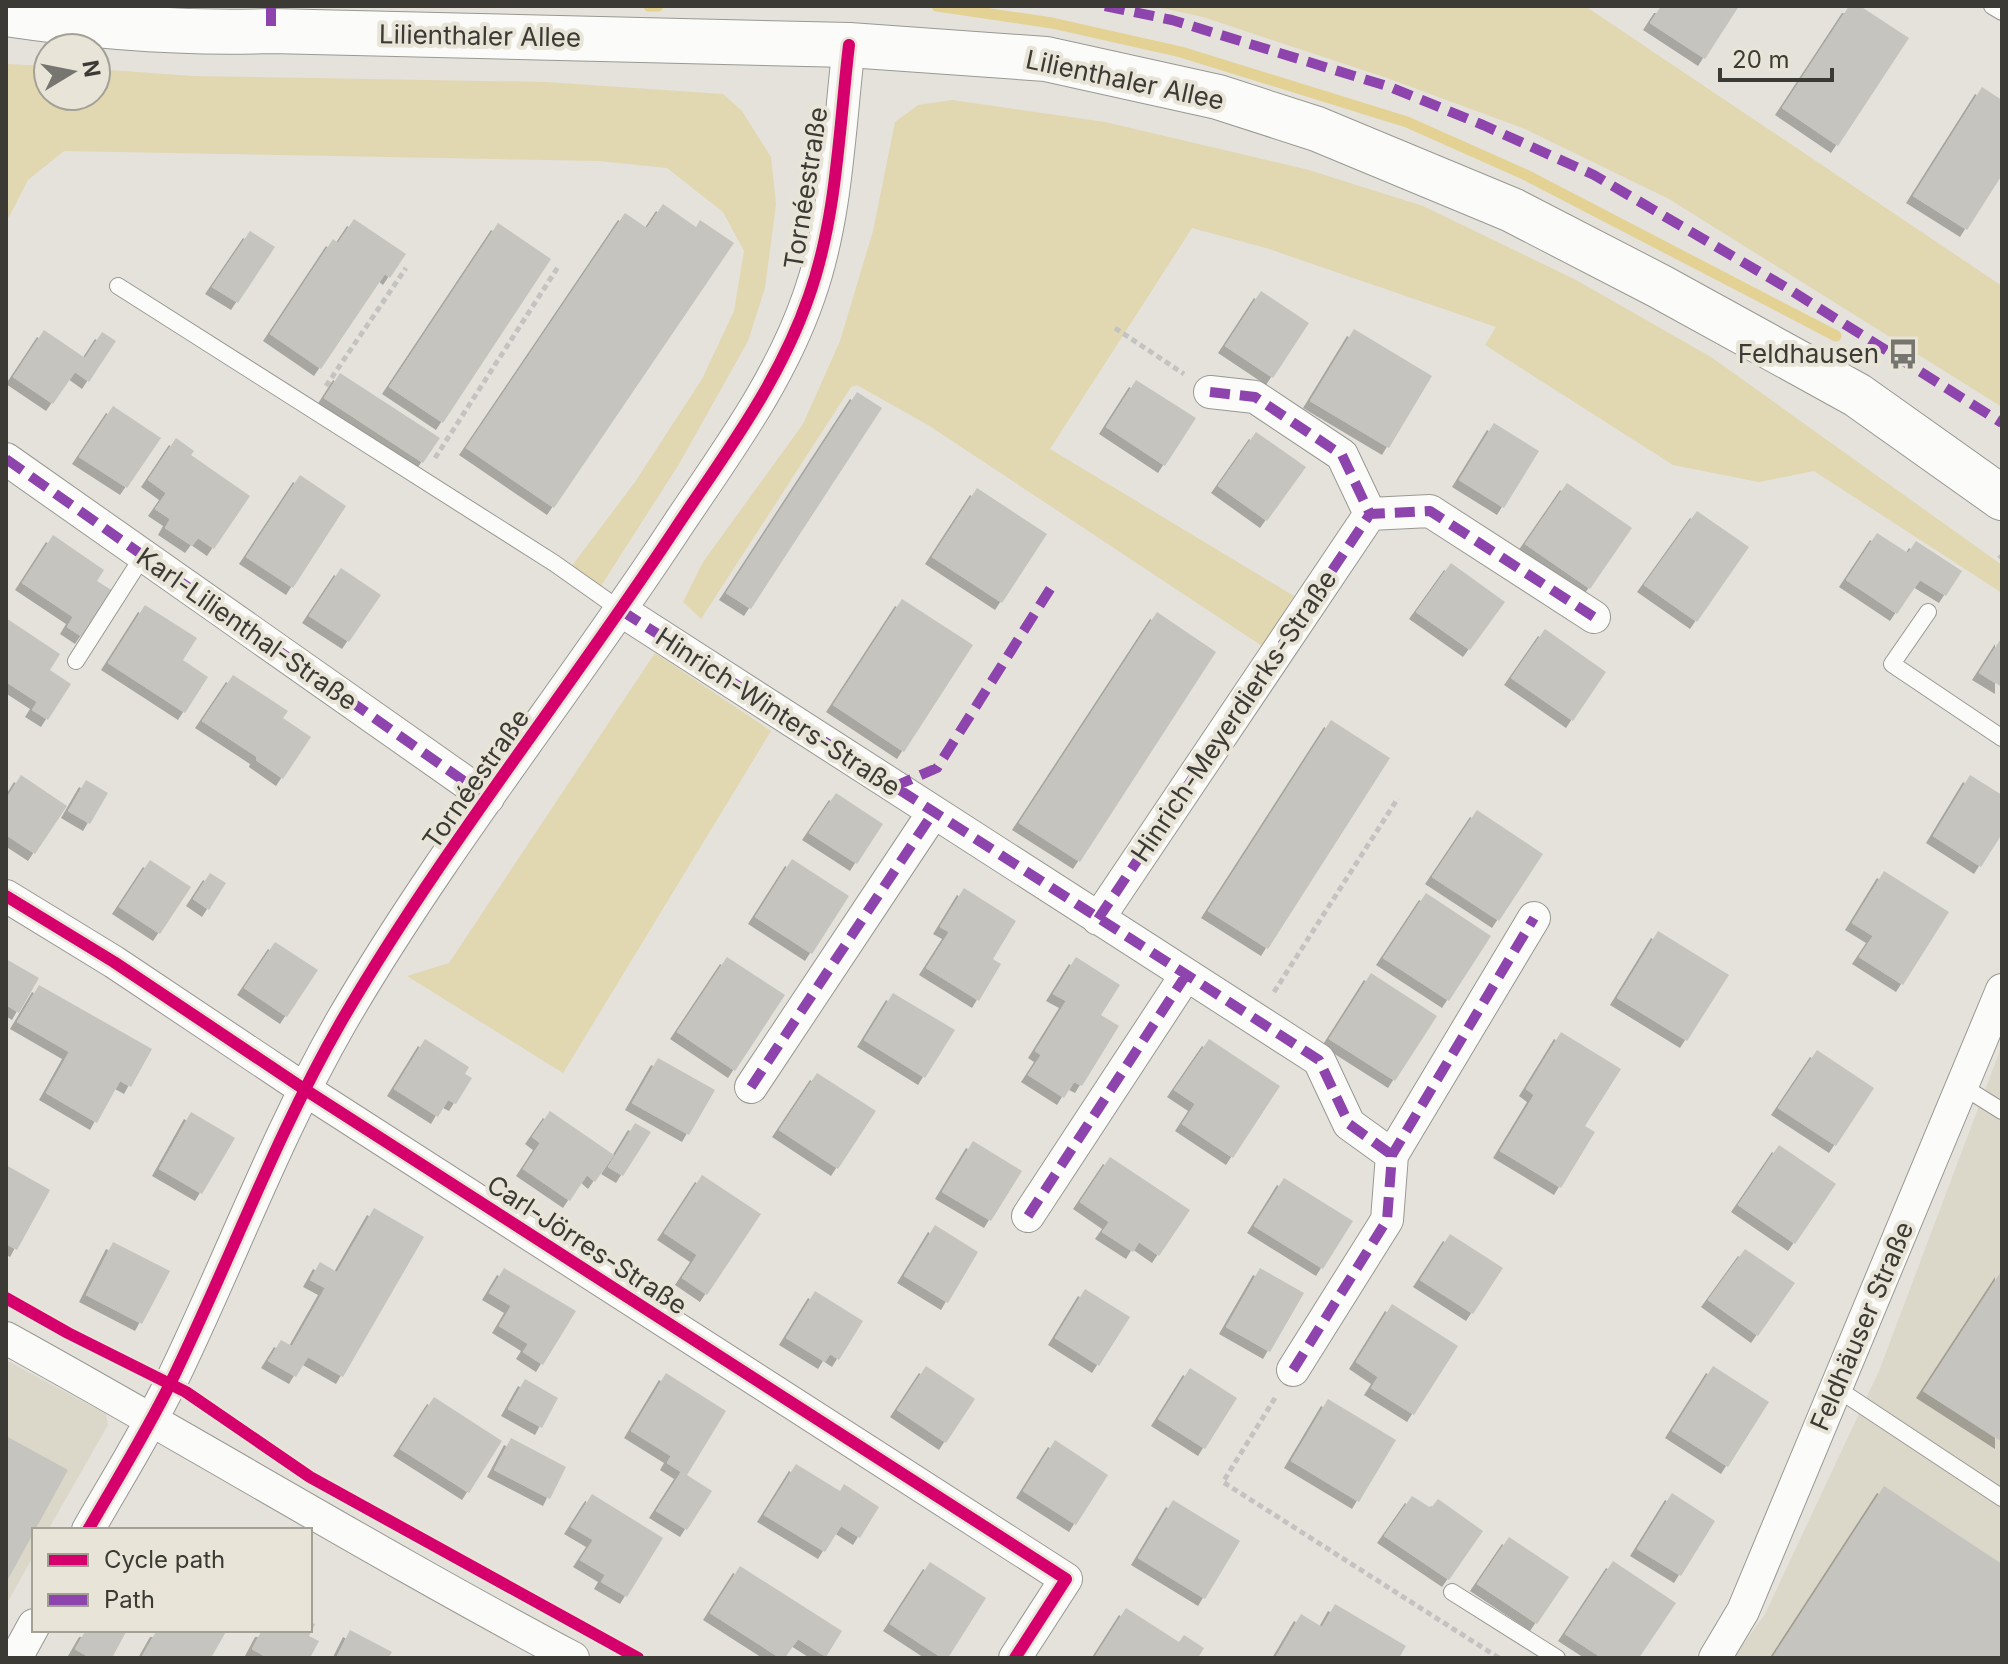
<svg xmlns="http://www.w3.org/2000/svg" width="2008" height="1664" font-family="Inter,sans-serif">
  <defs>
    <filter id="shadow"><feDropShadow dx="-7" dy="7" stdDeviation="0" flood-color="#0004"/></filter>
  </defs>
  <rect width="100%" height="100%" fill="#e4e2db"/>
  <path fill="#dbd8ca" d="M2002,1045V1658H1733L1765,1614L1879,1371Z
    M6,1360L106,1414L108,1425L48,1530H34V1555L6,1605Z"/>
  <path fill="#e1d7b1" d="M1152,6H1585L2002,286V407L1669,199L1525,129L1387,78L1203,17Z
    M6,64L48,66V96H96V69L192,76L546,82L723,94L742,111L771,157L776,204L765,288L748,341L679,464L592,600L565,575L635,482L702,379L734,311L744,251L723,212L667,168L599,161L64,151L28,180L9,217L6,215Z
    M952,100L1105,122L1309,170L1423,206L1576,280L1711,357L2002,565V593L1814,471L1759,482L1673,465L1485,345L1496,327L1266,248L1192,228L1050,449L1294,596L1262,646L928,425L857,385L851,387L701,619L683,602L703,562L803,424L840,341L873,231L895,122L918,105Z
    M655,653L771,731L563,1073L407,976L449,963Z"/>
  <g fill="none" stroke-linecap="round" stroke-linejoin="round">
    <path stroke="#e3d293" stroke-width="11" d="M649,6H658
      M937,6L1052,23L1181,52L1407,122L1526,175L1836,336"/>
  </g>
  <path fill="#c5c4be" filter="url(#shadow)" d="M1661,6H1739L1705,59L1650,23Z
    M1849,6H1860L1909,38L1838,146L1782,108Z
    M1982,87L2002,100V175L1967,230L1913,196Z
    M663,204L696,227L700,220L734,243L554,508L466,448L625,213L647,228Z
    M354,219L406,254L390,278L385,274L321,369L270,334L333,239L338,243Z
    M498,223L551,259L443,423L389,387Z
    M250,231L275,247L238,303L212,287Z
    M1261,291L1309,323L1273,378L1225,346Z
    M1354,329L1432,376L1389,448L1310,401Z
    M44,330L85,358L102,332L116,341L89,382L75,372L53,404L13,377Z
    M340,373L440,438L423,463L324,398Z
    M1136,380L1196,418L1165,466L1106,427Z
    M857,392L882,408L751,609L726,593Z
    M113,406L161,438L127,488L79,457Z
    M1494,423L1539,451L1504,508L1459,480Z
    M1256,432L1306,467L1267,521L1218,486Z
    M176,438L194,451L191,455L250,496L214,549L198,538L192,546L165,528L170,519L155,509L166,493L148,480Z
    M300,475L346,506L293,588L246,557Z
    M1567,483L1632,528L1590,589L1525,544Z
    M977,488L1047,534L1002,603L932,557Z
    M1697,511L1749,547L1697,622L1644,585Z
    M1877,533L1908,553L1916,541L1962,571L1946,596L1920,580L1897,614L1846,580Z
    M53,535L104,570L97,581L113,591L82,637L67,627L73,617L22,583Z
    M1451,563L1505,602L1470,650L1416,612Z
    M341,568L381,595L349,642L309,616Z
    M902,599L973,645L904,752L833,705Z
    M145,605L197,638L183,660L208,677L185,713L108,663Z
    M1157,612L1216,652L1080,862L1019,823Z
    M6,618L60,654L50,670L71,684L48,720L32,710L37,702L6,682Z
    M1545,629L1606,672L1573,721L1511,678Z
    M2002,637V687L1979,673Z
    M233,675L288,711L283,718L311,737L283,779L256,760L257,757L202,721Z
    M1331,720L1390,758L1268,949L1208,911Z
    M21,775L67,806L35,854L6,835V799Z
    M1970,775L2002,795V834L1981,867L1933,836Z
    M86,780L108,793L90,824L68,811Z
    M836,793L883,824L857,864L809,833Z
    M1477,810L1543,854L1499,921L1432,877Z
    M792,859L849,896L812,954L755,917Z
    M150,860L191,887L160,934L119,907Z
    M1884,871L1949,912L1903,985L1859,957L1873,936L1852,923Z
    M210,873L226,883L209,910L193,899Z
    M964,888L1016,921L993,959L1001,964L979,1001L926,968L949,932L940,927Z
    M1426,893L1491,936L1449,1001L1383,958Z
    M1658,931L1729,975L1687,1041L1617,998Z
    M275,942L318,970L287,1017L244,988Z
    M727,957L785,995L735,1071L677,1032Z
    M1076,957L1120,985L1101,1015L1119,1026L1082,1086L1074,1082L1064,1098L1028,1075L1041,1055L1035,1051L1066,1001L1053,994Z
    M6,959L39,978L19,1013L8,1006L6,1010Z
    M1371,973L1437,1016L1395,1081L1329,1039Z
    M39,985L152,1049L131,1087L120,1081L97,1123L46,1093L69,1052L17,1022Z
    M893,993L955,1030L925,1078L864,1040Z
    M1561,1032L1621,1069L1585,1126L1595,1132L1561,1188L1500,1151L1534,1095L1526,1089Z
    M425,1039L469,1067L465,1074L472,1078L456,1104L448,1100L438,1117L394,1089Z
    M1209,1039L1280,1086L1233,1158L1182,1124L1195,1104L1174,1090Z
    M1817,1050L1874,1088L1836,1146L1778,1108Z
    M658,1058L715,1090L689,1135L632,1103Z
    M817,1073L876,1111L838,1169L779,1130Z
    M550,1111L614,1155L595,1182L587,1175L570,1201L523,1169L540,1143L532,1137Z
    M191,1112L235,1138L202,1194L159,1169Z
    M635,1123L651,1132L623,1176L608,1167Z
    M973,1141L1022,1171L991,1221L942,1192Z
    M1779,1145L1836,1184L1795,1244L1738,1205Z
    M1110,1157L1190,1210L1159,1256L1139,1242L1133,1252L1102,1232L1109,1222L1080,1202Z
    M6,1165L50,1190L17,1250L6,1244Z
    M702,1175L761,1214L707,1295L682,1278L697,1255L664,1233Z
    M1284,1178L1353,1221L1323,1269L1254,1226Z
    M374,1208L424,1237L343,1377L308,1357L296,1377L268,1361L281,1340L292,1346L325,1288L310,1280L320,1262L337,1272Z
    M935,1225L978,1252L948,1303L904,1276Z
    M1450,1234L1503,1268L1473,1314L1420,1280Z
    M113,1242L170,1271L142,1324L86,1295Z
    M1745,1249L1795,1283L1758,1336L1708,1300Z
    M504,1268L576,1311L543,1365L523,1352L528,1344L499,1326L511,1306L489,1293Z
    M1260,1268L1304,1293L1270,1352L1226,1327Z
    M2002,1270V1442L1923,1391Z
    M1085,1289L1130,1317L1099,1366L1055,1338Z
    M815,1291L863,1321L839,1360L830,1354L825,1362L786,1338Z
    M1392,1304L1458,1346L1414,1415L1371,1388L1378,1377L1356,1362Z
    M926,1366L975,1399L946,1443L897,1410Z
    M1713,1366L1769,1402L1728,1467L1672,1431Z
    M1190,1368L1237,1398L1205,1449L1158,1419Z
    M666,1373L726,1411L687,1475L712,1491L687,1530L656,1511L681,1472L667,1463L671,1456L631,1431Z
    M525,1379L558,1398L542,1428L508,1409Z
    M434,1397L502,1441L469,1493L400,1449Z
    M1328,1399L1396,1440L1359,1502L1291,1461Z
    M6,1436L68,1470L6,1583Z
    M511,1438L566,1467L550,1499L494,1470Z
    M1055,1440L1108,1475L1076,1525L1023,1491Z
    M796,1464L840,1491L844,1484L879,1507L860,1538L841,1526L825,1552L764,1515Z
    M1884,1486L2002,1564V1658H1772Z
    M1672,1493L1715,1521L1681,1576L1637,1549Z
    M592,1494L663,1538L627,1597L601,1582L605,1575L580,1560L593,1540L571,1527Z
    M1412,1496L1431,1508L1438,1499L1483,1531L1449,1580L1384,1536Z
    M1173,1500L1240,1541L1205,1599L1138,1558Z
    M1509,1537L1569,1577L1537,1624L1477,1584Z
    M1613,1561L1676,1603L1639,1658H1602L1565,1634Z
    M930,1562L986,1598L948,1658H942L890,1624Z
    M740,1566L842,1631L826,1657L798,1639L785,1658H780L710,1613Z
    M1335,1604L1406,1646L1399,1658H1275L1301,1614L1322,1627Z
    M1126,1608L1179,1642L1184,1635L1204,1648L1198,1658H1094Z
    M310,1622L315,1624L309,1636L319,1641L310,1658H268L252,1649L262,1630H310Z
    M86,1630H127L112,1658H90L75,1649Z
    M157,1630H227L211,1658H141Z
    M350,1630L392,1652L388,1658H336Z"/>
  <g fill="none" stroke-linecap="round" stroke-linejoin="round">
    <g stroke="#999892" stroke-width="18">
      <path id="lane" d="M1992,6L2002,12
        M118,286L554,563L622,611
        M1928,612L1892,664L2002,738
        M76,661L143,556
        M1962,1086L2002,1111
        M1836,1388L2002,1498
        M1452,1592L1557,1658"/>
    </g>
    <g stroke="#999892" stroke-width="34">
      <path id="street" d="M1210,392L1255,397L1342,455L1370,514L1430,511L1594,617
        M6,459L488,798
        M622,611L1319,1060L1349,1124L1392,1155
        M6,896L114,962L304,1089L1066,1579L1015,1658
        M1098,919L1370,514
        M751,1087L933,813
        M1028,1216L1186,975
        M6,1338C196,1443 381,1556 573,1658
        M1293,1370L1387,1220L1392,1155L1534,918
        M88,1530C116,1481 146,1433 171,1382C229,1263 275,1137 341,1022C442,848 569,691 679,523C728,450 780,380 809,296C837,217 839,128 849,45
        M16,1658L34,1625
        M1715,1658L1743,1611L2002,990"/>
    </g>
    <g stroke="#999892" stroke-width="46">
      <path id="secondary" d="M6,14C93,27 183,34 271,31L849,45L1046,59L1218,97L1317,129L1512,210L1659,286L1857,395L2002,498"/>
    </g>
    <path stroke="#c4c3c1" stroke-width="5" stroke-dasharray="6 4" stroke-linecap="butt" d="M1115,328L1184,374
      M326,386L406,268
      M435,458L558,267
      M1999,555L2002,558
      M1274,992L1398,798
      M113,1355L140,1367
      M1275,1398L1223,1482L1499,1658
      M200,1401L225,1418
      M605,1642L638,1658"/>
    <use href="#lane" stroke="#fbfbfa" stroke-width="16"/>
    <use href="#street" stroke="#fbfbfa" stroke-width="32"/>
    <use href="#secondary" stroke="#fbfbfa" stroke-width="44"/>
    <path stroke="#8e44ad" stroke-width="10" stroke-dasharray="20 10" stroke-linecap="butt" d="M271,6V31
      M1105,6L1172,20L1390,87L1483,125L1594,175L1787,288L2002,423
      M1210,392L1255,397L1342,455L1370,514L1430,511L1594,617
      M6,459L488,798
      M622,611L1319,1060L1349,1124L1392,1155
      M893,787L937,768L1052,586
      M1098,919L1370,514
      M751,1087L933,813
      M1028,1216L1186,975
      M1293,1370L1387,1220L1392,1155L1534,918"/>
    <g stroke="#e8e4d7" stroke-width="17">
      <path id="cycleway" d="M6,896L114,962L304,1089L1066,1579L1015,1658
        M6,1298L68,1333L186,1392L310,1477L638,1658
        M88,1530C116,1481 146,1433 171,1382C229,1263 275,1137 341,1022C442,848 569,691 679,523C728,450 780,380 809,296C837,217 839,128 849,45"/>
    </g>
    <use href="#cycleway" stroke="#d6006c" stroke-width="12"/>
  </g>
  <defs>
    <g id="bus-bare" transform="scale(2.4)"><path d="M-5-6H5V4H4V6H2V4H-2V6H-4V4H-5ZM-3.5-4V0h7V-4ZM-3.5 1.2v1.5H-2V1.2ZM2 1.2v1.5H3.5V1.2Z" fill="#76756f" stroke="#e8e4d7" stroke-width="2.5" paint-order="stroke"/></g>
  </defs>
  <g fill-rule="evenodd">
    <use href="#bus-bare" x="1903" y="354"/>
  </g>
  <g text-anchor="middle" stroke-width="8" stroke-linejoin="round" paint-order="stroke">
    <g font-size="26" fill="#3b3a35" stroke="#e8e4d7">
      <text transform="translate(480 36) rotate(1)" y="9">Lilienthaler Allee</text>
      <text transform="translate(1125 80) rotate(12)" y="9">Lilienthaler Allee</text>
      <text transform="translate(806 188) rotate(-81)" y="9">Tornéestraße</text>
      <text transform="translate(247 629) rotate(35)" y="9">Karl-Lilienthal-Straße</text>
      <text transform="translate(778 712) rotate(33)" y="9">Hinrich-Winters-Straße</text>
      <text transform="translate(1234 716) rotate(-56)" y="9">Hinrich-Meyerdierks-Straße</text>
      <text transform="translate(476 779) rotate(-55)" y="9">Tornéestraße</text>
      <text transform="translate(587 1245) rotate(33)" y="9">Carl-Jörres-Straße</text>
      <text transform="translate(1862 1326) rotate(-67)" y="9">Feldhäuser Straße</text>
    </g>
    <g font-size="26" fill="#3b3a35" stroke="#e8e4d7" text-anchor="end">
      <text x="1879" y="363">Feldhausen</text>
    </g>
  </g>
  <rect width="2008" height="1664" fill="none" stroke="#3b3a35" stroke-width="16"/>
  <rect x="32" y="1528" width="280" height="104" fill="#e8e4d7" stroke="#a3a096" stroke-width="2"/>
  <rect x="48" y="1554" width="40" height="12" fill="#d6006c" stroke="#a3a096" stroke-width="2"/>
  <text x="104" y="1568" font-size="24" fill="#3b3a35">Cycle path</text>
  <rect x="48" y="1594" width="40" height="12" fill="#8e44ad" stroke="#a3a096" stroke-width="2"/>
  <text x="104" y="1608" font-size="24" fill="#3b3a35">Path</text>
  <g transform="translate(72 72) rotate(80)"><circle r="38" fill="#e8e4d7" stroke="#a3a096" stroke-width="2"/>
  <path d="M0-6L14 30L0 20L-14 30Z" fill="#76756f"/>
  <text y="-12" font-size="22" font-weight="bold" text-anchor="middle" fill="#3b3a35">N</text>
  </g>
  <path d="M1720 68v12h112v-12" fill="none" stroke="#3b3a35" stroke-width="4"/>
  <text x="1732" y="68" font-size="24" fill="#3b3a35" stroke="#e8e4d7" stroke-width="6" paint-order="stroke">20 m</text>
</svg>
